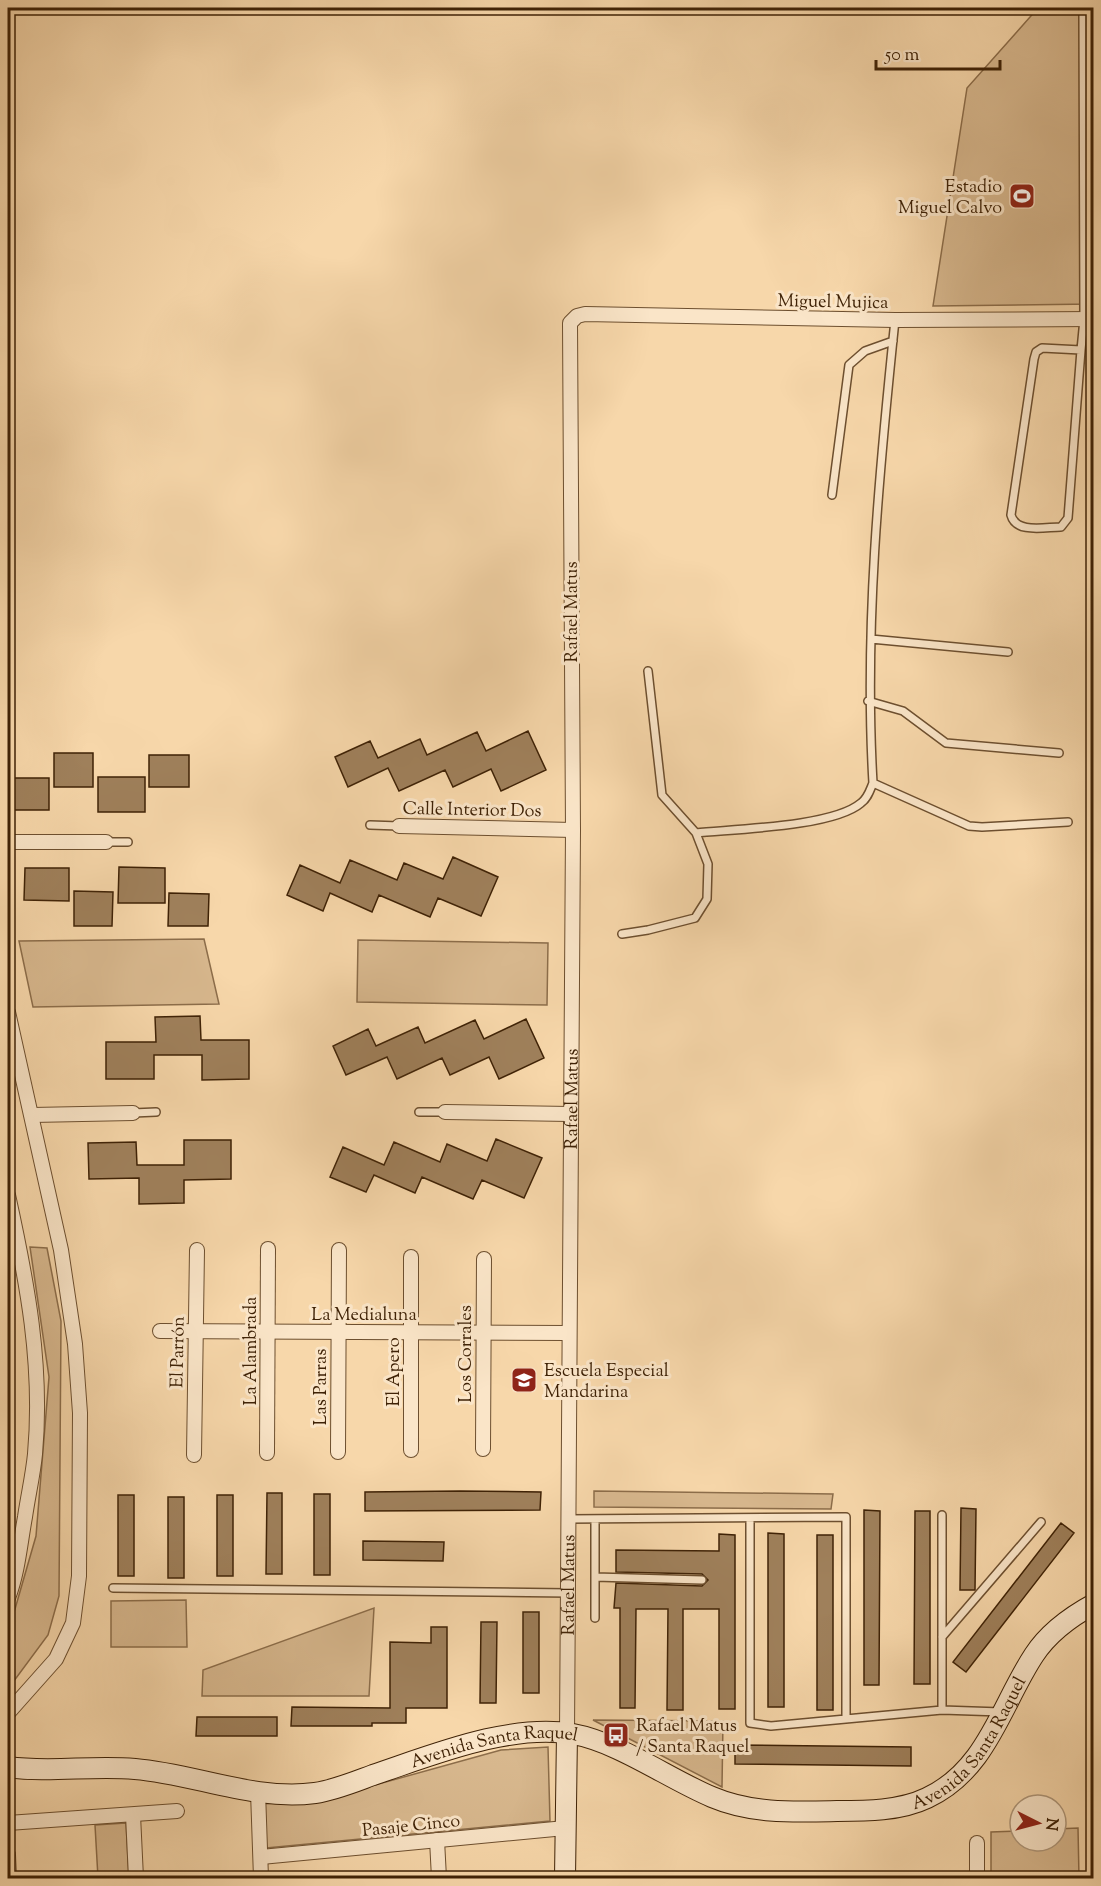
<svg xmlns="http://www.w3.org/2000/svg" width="1101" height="1886" font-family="'Sorts Mill Goudy',serif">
  <rect width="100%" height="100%" fill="#f7d7aa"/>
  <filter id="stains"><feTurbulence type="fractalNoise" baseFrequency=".00333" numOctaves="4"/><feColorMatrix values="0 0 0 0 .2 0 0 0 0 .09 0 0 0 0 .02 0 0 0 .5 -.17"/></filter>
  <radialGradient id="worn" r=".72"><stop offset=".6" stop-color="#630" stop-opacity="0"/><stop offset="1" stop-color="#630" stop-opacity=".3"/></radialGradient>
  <path fill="#d8b88e" stroke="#8c6d4a" stroke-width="1.5" d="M1038,8H1093V304L933,306L967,88Z
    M204,939L219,1004L33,1007L19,941Z
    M358,940L548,943L547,1005L357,1002Z
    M30,1247L47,1248L61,1321L59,1596L48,1635L8,1689V1626L15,1609L36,1536L49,1377Z
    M594,1491L833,1494L831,1509L594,1507Z
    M186,1600L187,1647H111V1601Z
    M374,1608L369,1696H202L203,1670Z
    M593,1720L723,1721L722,1787Z
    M548,1747L550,1821L266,1848L264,1804L328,1798L501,1750Z
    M126,1823L129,1878H98L95,1825Z
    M1078,1828L1079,1878H991V1832L1020,1831V1841H1056V1829Z"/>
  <path fill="#9f805b" stroke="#3f2206" stroke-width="1.5" d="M528,731L546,770L501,791L491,769L453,787L445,770L399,791L388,768L348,787L335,757L370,741L378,758L420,739L427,755L477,732L486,751Z
    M54,753H93V787H54Z
    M149,755H189V787H149Z
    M98,777H145V812H98Z
    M8,778H49V810H8Z
    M453,857L498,877L481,916L438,898L430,917L379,895L372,912L330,893L323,911L287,895L300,865L340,883L350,860L397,880L404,863L443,879Z
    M119,867L165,868V903H118Z
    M25,868H69V901L24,900Z
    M74,891L113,892L112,926H74Z
    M169,893L209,894L208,926H168Z
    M200,1016L201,1040H249V1079L202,1080V1055H154V1079H106V1042H156L155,1017Z
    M526,1019L544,1058L499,1079L489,1057L450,1075L442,1058L397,1079L387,1057L346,1075L333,1046L368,1029L376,1046L418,1027L425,1043L475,1020L484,1039Z
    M496,1139L542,1158L524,1198L482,1180L473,1199L422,1177L415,1193L374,1175L366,1192L330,1177L343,1147L384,1165L394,1142L440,1162L447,1144L487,1161Z
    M184,1140H231V1179L184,1180V1203L139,1204V1178L89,1179L88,1143L136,1142L137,1165H184Z
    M460,1491L541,1492L540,1510L365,1511V1492Z
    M267,1493H282V1574H266Z
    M314,1494H330V1575H314Z
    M118,1495H134V1576H118Z
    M217,1495H233V1576H217Z
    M168,1497H184V1578H168Z
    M961,1508L976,1509L975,1590H960Z
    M864,1510L880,1511L879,1685H864Z
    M915,1511H930V1684H914Z
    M1061,1523L1074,1533L966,1672L953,1662Z
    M768,1533L784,1534V1707H768Z
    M719,1534L735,1535V1709H719V1609H683V1710H667L668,1609H636L635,1708H620V1608H614L616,1583L702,1586L708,1580L702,1574L616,1572V1550L719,1551Z
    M817,1535H833V1710H817Z
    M363,1541L444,1542L443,1561L363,1560Z
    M523,1612H539V1693H523Z
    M481,1622H497L496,1703H480Z
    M431,1627H447V1708H406V1723H372V1726H291L292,1707L390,1708V1642L431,1643Z
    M197,1717H277V1736H196Z
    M735,1745L911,1747V1766L735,1764Z"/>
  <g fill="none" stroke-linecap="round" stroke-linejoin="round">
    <g stroke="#6d4f2f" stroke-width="10">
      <path id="lane" d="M1042,348L1081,350L1068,518L1061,527C1045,527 1016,534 1011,515L1034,359L1036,352Z
        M1081,350L1084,319L1083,8
        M832,495L849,365L865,351L893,341
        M871,639L1008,652
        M868,701L903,711L946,743L1059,753
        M873,783L969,826L982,827L1068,822
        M370,825L399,826
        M696,833C734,829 833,827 861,803C868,798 870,790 873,783C864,629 879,473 895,320
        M106,842H128
        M622,934L648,930L695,918L707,899L708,864L696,833L662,795L648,671
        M419,1112H445
        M133,1113L156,1112
        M942,1515V1710
        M750,1518V1723L771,1726L942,1710L1001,1712
        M569,1519L846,1517V1719
        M595,1577L702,1580
        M113,1588L569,1593
        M595,1618V1519
        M942,1637L1041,1522"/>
    </g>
    <g stroke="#6d4f2f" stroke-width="16">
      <g id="street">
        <path d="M399,826L573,830"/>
        <path d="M8,842H106"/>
        <path d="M8,1012L61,1250L75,1344L80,1413L79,1576L73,1623L56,1659L8,1713"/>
        <path d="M445,1112L570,1114"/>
        <path d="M32,1115L133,1113"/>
        <path d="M8,1195C27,1281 43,1365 35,1454C33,1475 28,1496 25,1517C20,1544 18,1572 8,1598"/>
        <path d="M411,1257V1450"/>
        <path d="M160,1331L568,1333"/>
        <path d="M483,1449L484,1259"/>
        <path d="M338,1452L339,1250"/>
        <path d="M267,1453L268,1249"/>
        <path d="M194,1455L197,1250"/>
        <path id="s1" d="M567,1733L573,830L570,323L577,316L585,314L895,320L1094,319"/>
        <path d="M258,1792L261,1878"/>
        <path d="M133,1815L136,1878"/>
        <path d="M8,1823L177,1811"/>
        <path d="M437,1840L439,1878"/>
        <path d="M977,1843V1878"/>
        <path d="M8,1855L9,1878"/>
        <path d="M261,1857L565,1828"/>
      </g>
    </g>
    <g stroke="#3f2206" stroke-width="22">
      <g id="secondary">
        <path id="s2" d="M8,1767C50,1773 92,1765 135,1769C195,1774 254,1801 315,1793C335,1790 354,1782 373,1775C433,1755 510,1723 573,1734C618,1742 669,1779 712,1797C752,1814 794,1812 837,1811C866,1811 900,1811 927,1798C987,1770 1001,1705 1034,1655C1049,1632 1070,1617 1094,1604"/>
        <path d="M565,1878L567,1733"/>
      </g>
    </g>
    <use href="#lane" stroke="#fae5c8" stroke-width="7"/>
    <use href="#street" stroke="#fae5c8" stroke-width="14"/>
    <use href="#secondary" stroke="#fae5c8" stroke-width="20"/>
  </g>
  <defs>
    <g id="stadium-square" transform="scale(1.35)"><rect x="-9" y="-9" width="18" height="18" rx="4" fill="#8f2418" stroke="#fae5c8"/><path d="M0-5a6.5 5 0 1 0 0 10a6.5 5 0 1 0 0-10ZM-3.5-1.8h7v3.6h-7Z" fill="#fff"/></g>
    <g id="school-square" transform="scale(1.35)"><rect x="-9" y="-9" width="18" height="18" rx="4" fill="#8f2418" stroke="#fae5c8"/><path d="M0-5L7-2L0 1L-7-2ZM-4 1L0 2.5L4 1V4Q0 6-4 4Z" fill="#fff"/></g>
    <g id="bus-square" transform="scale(1.35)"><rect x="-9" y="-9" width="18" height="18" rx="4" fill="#8f2418" stroke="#fae5c8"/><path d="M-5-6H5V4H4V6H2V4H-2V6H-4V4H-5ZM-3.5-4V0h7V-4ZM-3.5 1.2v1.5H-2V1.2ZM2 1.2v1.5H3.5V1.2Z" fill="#fff"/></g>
  </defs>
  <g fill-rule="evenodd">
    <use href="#stadium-square" x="1022" y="196"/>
    <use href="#school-square" x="524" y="1380"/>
    <use href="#bus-square" x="616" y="1735"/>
  </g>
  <g text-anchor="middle" stroke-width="6" stroke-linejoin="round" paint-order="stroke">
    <g font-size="18" fill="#3f2206" stroke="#fae5c8" text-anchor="start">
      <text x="1002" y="192" text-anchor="end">Estadio<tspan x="1002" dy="21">Miguel Calvo</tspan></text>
      <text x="544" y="1376">Escuela Especial<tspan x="544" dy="21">Mandarina</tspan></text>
      <text x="636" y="1731">Rafael Matus<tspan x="636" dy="21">/ Santa Raquel</tspan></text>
    </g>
    <g font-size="18" fill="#3f2206" stroke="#fae5c8">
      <text transform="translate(833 301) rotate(1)" y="6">Miguel Mujica</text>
      <text transform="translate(571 612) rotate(-90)" y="6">Rafael Matus</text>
      <text transform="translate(472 809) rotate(1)" y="6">Calle Interior Dos</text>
      <text dy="6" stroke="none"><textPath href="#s1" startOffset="634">Rafael Matus</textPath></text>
      <text x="364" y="1320">La Medialuna</text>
      <text transform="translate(250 1351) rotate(-90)" y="6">La Alambrada</text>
      <text transform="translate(177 1352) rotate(-89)" y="6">El Parrón</text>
      <text transform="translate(465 1354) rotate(-90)" y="6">Los Corrales</text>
      <text transform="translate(393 1372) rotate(-90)" y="6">El Apero</text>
      <text transform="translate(320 1387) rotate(-90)" y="6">Las Parras</text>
      <text dy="6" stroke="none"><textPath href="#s1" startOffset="148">Rafael Matus</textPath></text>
      <text dy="6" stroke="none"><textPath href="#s2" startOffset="1018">Avenida Santa Raquel</textPath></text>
      <text dy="6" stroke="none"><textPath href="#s2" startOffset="496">Avenida Santa Raquel</textPath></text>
      <text transform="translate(411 1825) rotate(-6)" y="6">Pasaje Cinco</text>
    </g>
  </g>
  <rect width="1101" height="1886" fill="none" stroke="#f7d7aa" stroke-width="30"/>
  <rect x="9" y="9" width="1083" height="1868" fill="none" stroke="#3f2206" stroke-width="3"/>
  <rect x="15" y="15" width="1071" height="1856" fill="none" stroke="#3f2206" stroke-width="1.5"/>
  <g transform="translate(1038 1823) rotate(96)"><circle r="28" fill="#fae5c8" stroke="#af977a" stroke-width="1.5"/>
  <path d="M0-4.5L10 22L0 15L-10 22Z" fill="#8f2418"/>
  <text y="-9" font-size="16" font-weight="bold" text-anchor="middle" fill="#3f2206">N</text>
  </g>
  <path d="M876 60v9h124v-9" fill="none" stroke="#3f2206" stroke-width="3"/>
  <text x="885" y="60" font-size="18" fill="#3f2206" stroke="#fae5c8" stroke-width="4.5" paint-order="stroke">50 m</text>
  <rect width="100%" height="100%" filter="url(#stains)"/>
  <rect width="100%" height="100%" fill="url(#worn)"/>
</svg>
